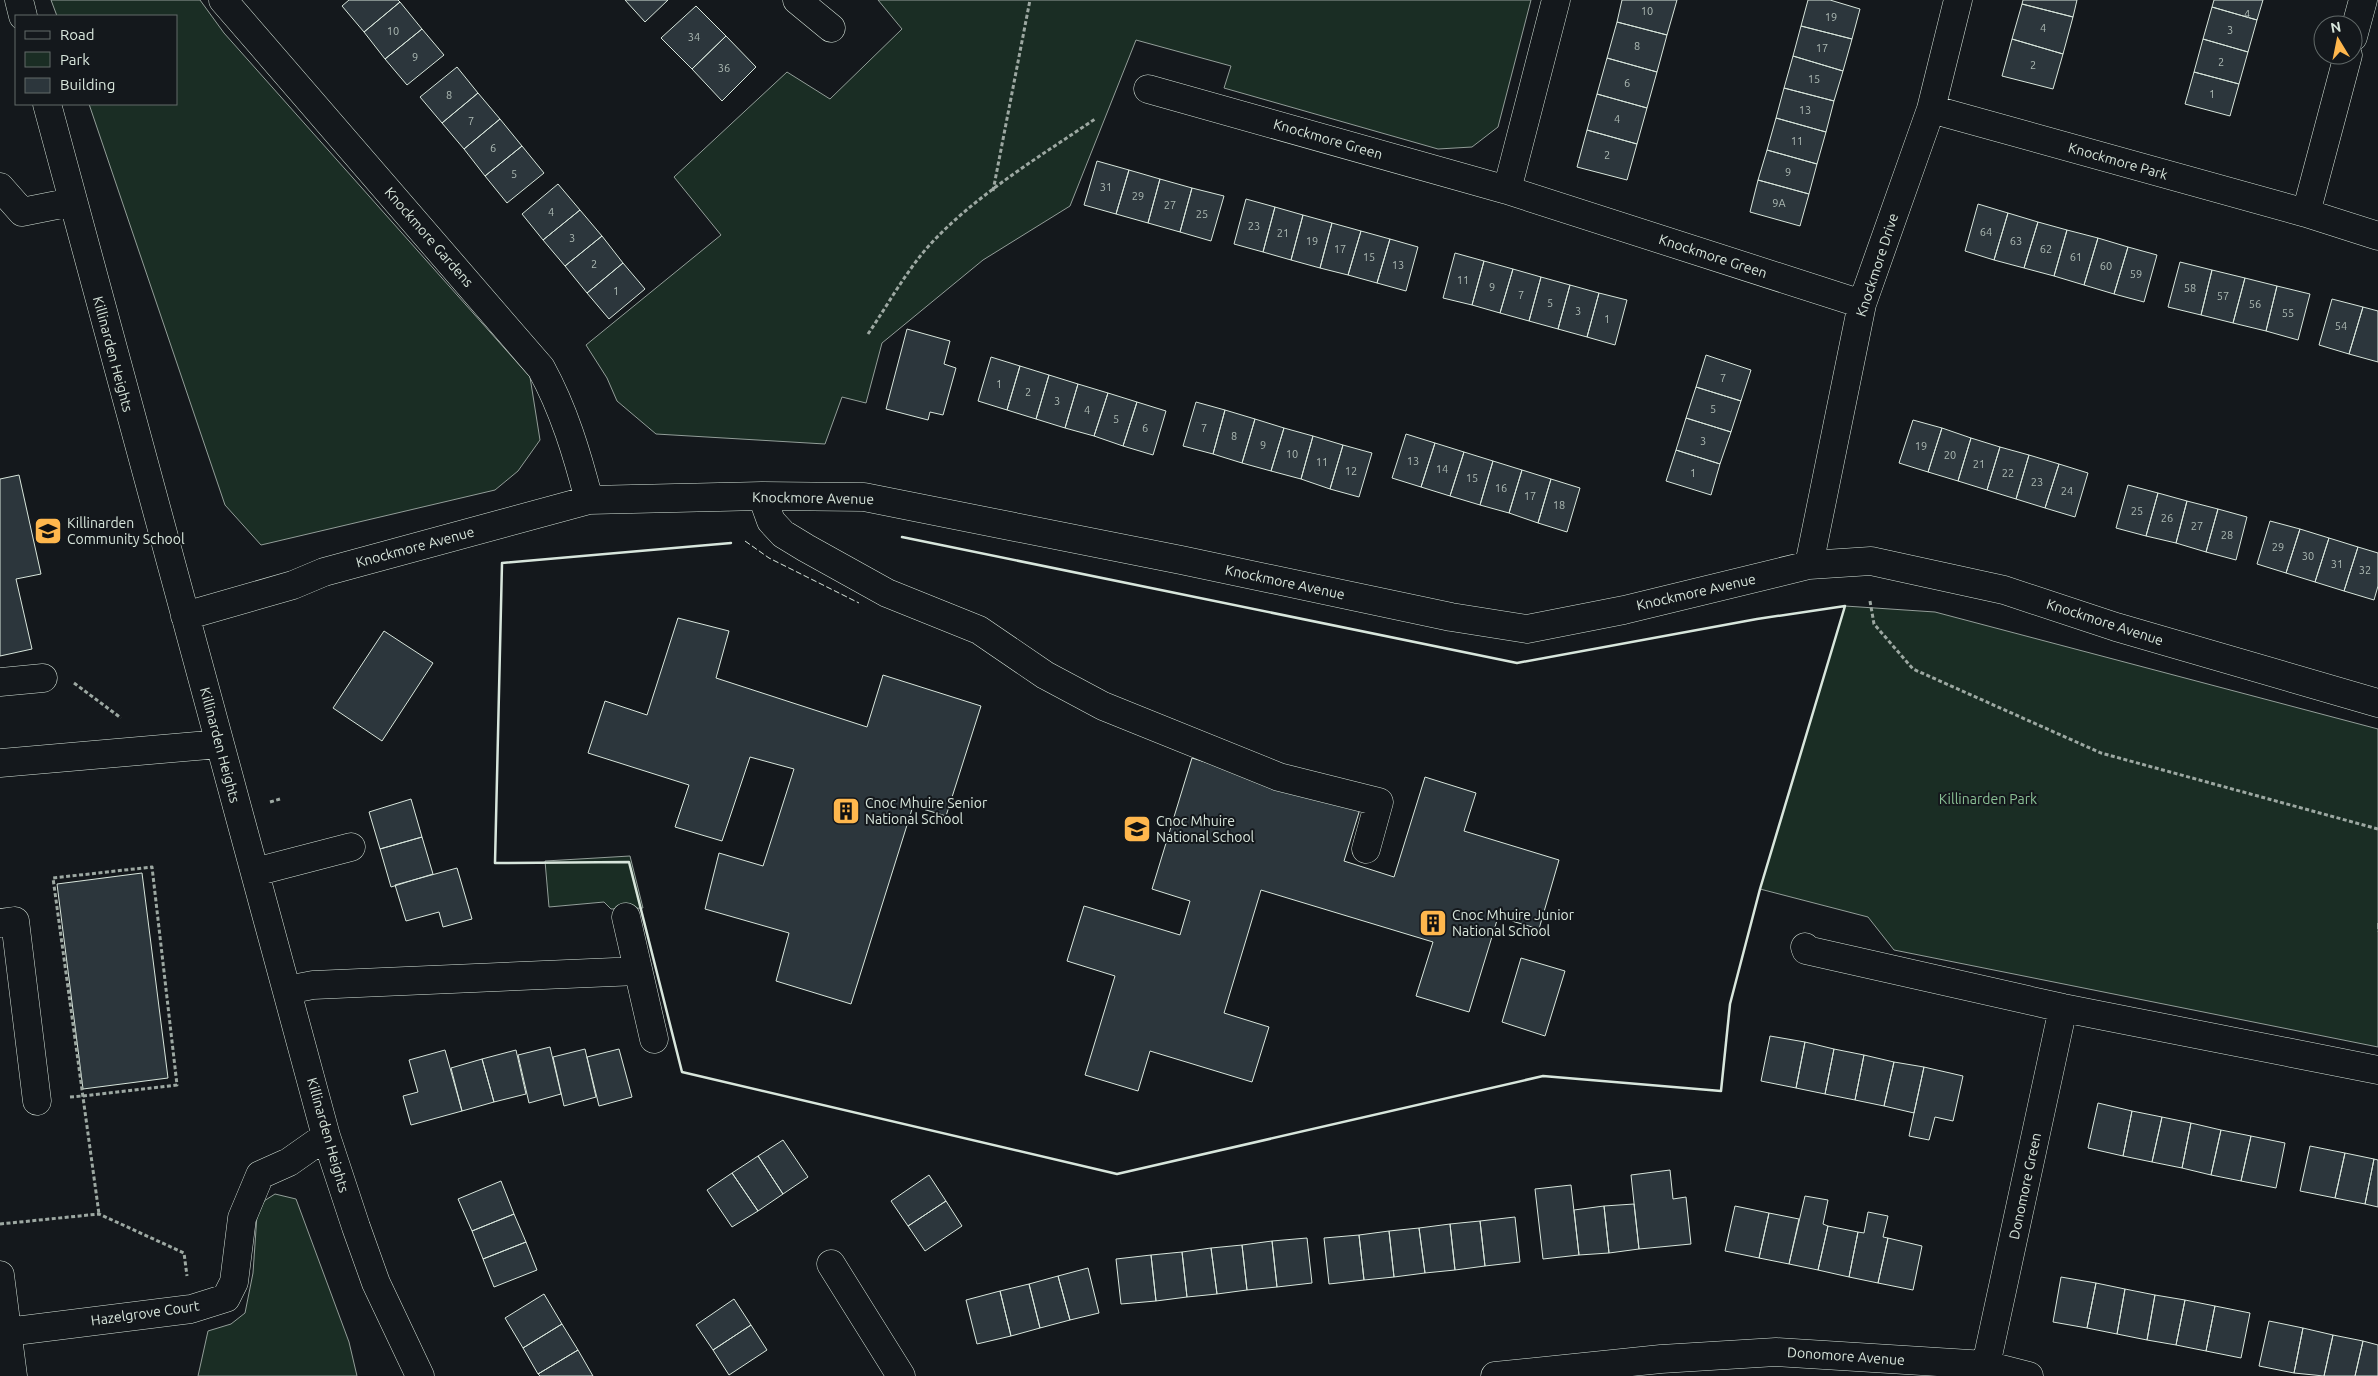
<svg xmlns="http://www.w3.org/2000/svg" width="2378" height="1376" font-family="Ubuntu,sans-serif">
  <rect width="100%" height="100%" fill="#14181c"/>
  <path fill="#1a2d24" stroke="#939e99" d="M51,0H200L224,33L530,377L540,440L518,471L495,490L261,545L225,505L89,104H176V16H57Z
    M878,0H1531L1498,127L1472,147L1438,149L1224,88L1231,66L1136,40L1070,206L983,260L882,343L866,403L842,397L825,444L656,434L617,401L607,378L586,345L721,235L674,177L787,72L830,99L902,29Z
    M1845,606L1935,612L2378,729V1047L1894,950L1868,917L1760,889Z
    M630,856L643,908L611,909L604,902L549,907L545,861Z
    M275,1194L296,1199L349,1342L357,1376H198L208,1331L231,1324L245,1313L253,1273L257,1215L264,1201Z"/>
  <path fill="#2c363c" stroke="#d8e6dc" d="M349,0H398L400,2L364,32L342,6Z
    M625,0H668L645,22Z
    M1622,0H1677L1667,35L1617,22Z
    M1808,0H1830L1860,9L1852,39L1801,26Z
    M2023,0H2077L2073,17L2022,4Z
    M2214,0H2263L2257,20L2212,7Z
    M400,2L422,29L385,59L364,32Z
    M2022,4L2073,17L2063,54L2012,39Z
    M696,6L726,36L692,69L661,38Z
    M2212,7L2257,20L2248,52L2203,39Z
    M1617,22L1667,35L1657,72L1607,58Z
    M1801,26L1852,39L1843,71L1793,56Z
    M422,29L444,55L407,85L385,59Z
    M726,36L756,67L722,101L692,69Z
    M2012,39L2063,54L2053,89L2002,76Z
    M2203,39L2248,52L2239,84L2194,72Z
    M1793,56L1843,71L1834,101L1784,88Z
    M1607,58L1657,72L1647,108L1597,94Z
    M457,67L478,93L442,123L420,97Z
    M2194,72L2239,84L2230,116L2185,104Z
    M1784,88L1834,101L1826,132L1776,118Z
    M478,93L500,119L464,149L442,123Z
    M1597,94L1647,108L1637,144L1587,130Z
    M1776,118L1826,132L1817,164L1767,150Z
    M500,119L522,146L485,176L464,149Z
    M1587,130L1637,144L1627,180L1577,167Z
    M522,146L544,173L507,203L485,176Z
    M1767,150L1817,164L1809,194L1758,180Z
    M1097,161L1129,170L1116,214L1084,205Z
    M1129,170L1160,179L1148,223L1116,214Z
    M1160,179L1192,188L1180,232L1148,223Z
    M1758,180L1809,194L1800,226L1750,212Z
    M558,184L580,210L543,240L522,214Z
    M1192,188L1224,196L1211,241L1180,232Z
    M1246,199L1275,207L1263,252L1234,244Z
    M1978,204L2008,213L1994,260L1965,251Z
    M1275,207L1303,215L1291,260L1263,252Z
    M580,210L602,236L565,266L543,240Z
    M2008,213L2038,222L2024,268L1994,260Z
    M1303,215L1332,223L1320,268L1291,260Z
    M2038,222L2067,230L2054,276L2024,268Z
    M1332,223L1361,231L1348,275L1320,268Z
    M2067,230L2098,238L2084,285L2054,276Z
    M1361,231L1390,239L1377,283L1348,275Z
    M602,236L623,263L587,293L565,266Z
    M2098,238L2128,247L2114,294L2084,285Z
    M1390,239L1418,247L1406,291L1377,283Z
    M2128,247L2157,255L2144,302L2114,294Z
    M1455,253L1484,261L1472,305L1443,298Z
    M1484,261L1513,269L1500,313L1472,305Z
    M2180,262L2212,270L2201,315L2168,307Z
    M623,263L645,289L609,319L587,293Z
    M1513,269L1541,277L1529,321L1500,313Z
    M2212,270L2245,278L2233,323L2201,315Z
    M1541,277L1570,285L1558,329L1529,321Z
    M2245,278L2277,286L2266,331L2233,323Z
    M1570,285L1599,293L1587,337L1558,329Z
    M2277,286L2310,294L2298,340L2266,331Z
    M1599,293L1627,300L1615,345L1587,337Z
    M2332,299L2363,307L2349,354L2319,345Z
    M2363,307L2378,311V362L2349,354Z
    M907,329L950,341L944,364L956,368L943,415L930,412L928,420L886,409Z
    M1706,355L1751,370L1741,401L1696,387Z
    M991,357L1020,366L1007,410L978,401Z
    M1020,366L1049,375L1036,419L1007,410Z
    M1049,375L1078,384L1065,428L1036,419Z
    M1078,384L1108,393L1094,436L1065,428Z
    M1696,387L1741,401L1731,432L1686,418Z
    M1108,393L1137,402L1123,446L1094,436Z
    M1137,402L1166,411L1153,455L1123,446Z
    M1196,402L1225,410L1213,454L1183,446Z
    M1225,410L1255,419L1242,463L1213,454Z
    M1686,418L1731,432L1720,464L1676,450Z
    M1255,419L1284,428L1271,471L1242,463Z
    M1913,420L1942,428L1928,472L1899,463Z
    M1284,428L1313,436L1301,479L1271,471Z
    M1942,428L1971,438L1958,481L1928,472Z
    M1406,434L1435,443L1421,487L1392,478Z
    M1313,436L1343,445L1330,489L1301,479Z
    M1971,438L2000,447L1987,490L1958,481Z
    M1435,443L1464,452L1450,496L1421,487Z
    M1343,445L1372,453L1359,497L1330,489Z
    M2000,447L2029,455L2016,499L1987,490Z
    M1676,450L1720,464L1711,495L1666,481Z
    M1464,452L1493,461L1480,505L1450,496Z
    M2029,455L2059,464L2045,508L2016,499Z
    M1493,461L1522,470L1509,513L1480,505Z
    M2059,464L2088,473L2075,517L2045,508Z
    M1522,470L1551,479L1538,523L1509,513Z
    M19,475L41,574L16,579L32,649L0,656V479Z
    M1551,479L1580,488L1567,532L1538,523Z
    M2128,485L2158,493L2146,536L2116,528Z
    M2158,493L2187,501L2176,543L2146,536Z
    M2187,501L2218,509L2206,552L2176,543Z
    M2218,509L2247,517L2236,560L2206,552Z
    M2270,521L2300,529L2286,573L2257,564Z
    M2300,529L2329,538L2315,582L2286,573Z
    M2329,538L2358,547L2344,591L2315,582Z
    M2358,547L2378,553V586L2374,600L2344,591Z
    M678,618L729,631L716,678L867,727L883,675L981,706L946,816L913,806L851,1004L776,981L789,933L705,909L719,853L763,866L794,769L750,757L722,841L675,827L689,785L588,753L605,701L647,715Z
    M384,631L433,663L382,741L333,708Z
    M1192,758L1360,809L1344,861L1394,877L1425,777L1476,793L1464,831L1559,860L1539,929L1498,917L1469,1012L1416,996L1433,942L1261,890L1224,1013L1269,1027L1252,1082L1150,1051L1138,1091L1085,1075L1115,976L1067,961L1084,906L1180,935L1190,901L1152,889Z
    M411,799L422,837L380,849L369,812Z
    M422,837L433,874L391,887L380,849Z
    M457,868L472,919L443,927L439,912L406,921L395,885Z
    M142,873L168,1078L83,1089L57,884Z
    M1521,958L1565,971L1545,1036L1502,1022Z
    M1770,1036L1805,1042L1796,1088L1761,1081Z
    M1805,1042L1834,1049L1825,1094L1796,1088Z
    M550,1047L561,1094L529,1103L518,1055Z
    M585,1049L596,1097L564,1106L553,1057Z
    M619,1049L632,1097L599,1106L587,1057Z
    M1834,1049L1864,1055L1855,1100L1825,1094Z
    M445,1050L462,1111L411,1125L403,1096L418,1092L409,1060Z
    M516,1050L526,1094L494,1102L482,1059Z
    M1864,1055L1894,1062L1884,1106L1855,1100Z
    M482,1059L494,1102L462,1111L451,1068Z
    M1894,1062L1924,1067L1914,1113L1884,1106Z
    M1924,1067L1963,1076L1953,1121L1935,1117L1929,1140L1909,1136Z
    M2098,1103L2132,1111L2123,1156L2088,1148Z
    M2132,1111L2162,1117L2152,1162L2123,1156Z
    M2162,1117L2191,1123L2182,1168L2152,1162Z
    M2191,1123L2221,1130L2211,1175L2182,1168Z
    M2221,1130L2251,1136L2241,1181L2211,1175Z
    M2251,1136L2285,1143L2276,1188L2241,1181Z
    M783,1140L808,1177L783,1194L758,1156Z
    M2310,1146L2345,1153L2335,1198L2300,1191Z
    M2345,1153L2374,1159L2365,1204L2335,1198Z
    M758,1156L783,1194L758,1211L732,1173Z
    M2374,1159L2378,1160V1207L2365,1204Z
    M1670,1170L1673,1199L1686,1197L1691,1244L1639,1249L1631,1175Z
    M732,1173L758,1211L732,1227L707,1190Z
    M929,1175L946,1201L908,1226L891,1201Z
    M501,1181L514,1214L472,1231L458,1199Z
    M1571,1185L1579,1255L1543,1259L1535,1189Z
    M1805,1196L1828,1200L1823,1224L1828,1226L1818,1270L1789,1264Z
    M946,1201L962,1226L925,1251L908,1226Z
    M1634,1204L1639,1249L1609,1253L1604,1206Z
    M1604,1206L1609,1253L1579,1255L1574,1210Z
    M1735,1206L1769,1213L1759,1258L1725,1251Z
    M1868,1212L1888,1216L1883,1237L1888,1238L1878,1283L1849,1277L1858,1232L1864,1233Z
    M1769,1213L1799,1219L1789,1264L1759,1258Z
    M514,1214L526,1242L483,1259L472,1231Z
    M1515,1217L1520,1262L1485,1266L1480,1221Z
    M1480,1221L1485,1266L1455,1270L1450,1224Z
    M1450,1224L1455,1270L1425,1273L1419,1228Z
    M1828,1226L1858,1232L1849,1277L1818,1270Z
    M1419,1228L1425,1273L1394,1277L1389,1231Z
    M1389,1231L1394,1277L1364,1280L1359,1235Z
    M1359,1235L1364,1280L1329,1284L1324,1238Z
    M1307,1238L1312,1283L1277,1287L1272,1241Z
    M1888,1238L1922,1246L1913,1290L1878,1283Z
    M1272,1241L1277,1287L1247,1290L1242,1245Z
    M526,1242L537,1270L494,1287L483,1259Z
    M1242,1245L1247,1290L1217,1294L1211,1248Z
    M1211,1248L1217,1294L1187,1297L1182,1252Z
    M1182,1252L1187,1297L1156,1301L1151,1255Z
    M1151,1255L1156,1301L1121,1304L1116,1259Z
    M1088,1268L1099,1313L1070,1320L1058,1276Z
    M1058,1276L1070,1320L1040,1328L1029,1284Z
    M2061,1277L2096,1283L2087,1328L2053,1322Z
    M2096,1283L2125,1289L2117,1334L2087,1328Z
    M1029,1284L1040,1328L1011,1336L1000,1291Z
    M2125,1289L2155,1295L2147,1340L2117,1334Z
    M1000,1291L1011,1336L977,1344L966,1300Z
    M544,1294L562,1324L523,1348L505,1318Z
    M2155,1295L2185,1300L2176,1345L2147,1340Z
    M734,1299L751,1325L713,1350L696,1325Z
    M2185,1300L2215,1306L2206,1351L2176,1345Z
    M2215,1306L2250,1313L2241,1358L2206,1351Z
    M2269,1321L2303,1328L2294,1373L2259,1366Z
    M562,1324L578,1350L538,1374L523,1348Z
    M751,1325L767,1350L729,1375L713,1350Z
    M2303,1328L2333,1335L2324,1376L2294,1373Z
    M2333,1335L2363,1341L2355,1376H2324Z
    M2363,1341L2378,1345V1376H2355Z
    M578,1350L593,1376H540L538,1374Z"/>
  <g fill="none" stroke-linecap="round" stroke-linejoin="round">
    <g stroke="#d8e6dc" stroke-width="29">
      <path id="minor" d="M19,0L23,16
        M223,0L541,368C564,410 577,454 589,500
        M797,0L831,28
        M2353,37L2363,0
        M1148,89L1507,190L1862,304
        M47,104L326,1136L356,1227L376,1283L420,1376
        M1931,109L2306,213L2378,236
        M0,187L22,212L72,202
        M1507,190L1556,0
        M2306,213L2348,55
        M762,496L771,521L783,534L806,548L887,593L979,630L1045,675L1103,706L1279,777L1379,802L1366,849
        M1809,565L1862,304L1931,109L1958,0
        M185,616L293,585L324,572L589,500L762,496L864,497L1181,560L1451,617L1527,629L1624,610L1809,565L1871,561L2004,590L2116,627L2378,703
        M0,682L43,678
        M0,763L220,744
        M255,872L351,847
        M626,917L654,1039
        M0,923L15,921L37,1101
        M1805,947L1806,950L2063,1008L2378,1070
        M287,990L313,985L638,971
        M831,1264L901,1376
        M0,1275L13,1376
        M7,1332L191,1309L226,1298L234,1282L242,1218L260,1175L289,1162L326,1136
        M1986,1365L2063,1008
        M1495,1376L1661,1359L1776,1352L1986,1365L2029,1376"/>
    </g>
    <path stroke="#9da8a2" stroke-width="3" stroke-dasharray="4 2.5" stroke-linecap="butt" d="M993,191L1030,0
      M868,334C887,306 904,275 926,249C971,198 1039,157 1095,119
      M1870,601L1874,624L1913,669L2101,753L2378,829
      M74,683L121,718
      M270,802L280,799
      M70,1097L82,1096L177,1085L152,867L53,878L99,1214
      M0,1224L99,1214L184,1253L187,1276"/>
    <use href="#minor" stroke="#14181c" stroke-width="28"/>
    <path stroke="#d8e6dc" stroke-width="1" stroke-dasharray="6 2.5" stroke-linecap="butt" d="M745,541L769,558L859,603
      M2378,923V932"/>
    <path stroke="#d8e6dc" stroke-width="2.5" d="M731,543L502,563L495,863L629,862L682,1072L1117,1174L1543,1076L1721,1091L1730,1004L1760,889L1845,606L1757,619L1517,663L902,537"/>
  </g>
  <defs>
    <g id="school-square" transform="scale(1.4375)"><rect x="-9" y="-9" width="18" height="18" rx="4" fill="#ffb74d" stroke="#14181c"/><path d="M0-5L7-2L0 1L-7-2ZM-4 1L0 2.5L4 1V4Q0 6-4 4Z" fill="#111"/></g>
    <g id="building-square" transform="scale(1.4375)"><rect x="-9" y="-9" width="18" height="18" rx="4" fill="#ffb74d" stroke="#14181c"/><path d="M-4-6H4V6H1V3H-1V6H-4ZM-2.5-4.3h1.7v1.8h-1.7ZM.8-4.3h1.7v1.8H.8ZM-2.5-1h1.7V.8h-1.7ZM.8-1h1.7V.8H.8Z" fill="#111"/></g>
  </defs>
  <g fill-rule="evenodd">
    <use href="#school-square" x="48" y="531"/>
    <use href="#building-square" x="846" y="811"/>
    <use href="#school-square" x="1137" y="829"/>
    <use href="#building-square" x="1433" y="923"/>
  </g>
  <g text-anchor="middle" stroke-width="4" stroke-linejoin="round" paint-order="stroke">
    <g font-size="11" fill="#adbab4">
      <text x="1647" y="15">10</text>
      <text x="2247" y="18">4</text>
      <text x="1831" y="21">19</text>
      <text x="2043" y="32">4</text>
      <text x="2230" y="34">3</text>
      <text x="393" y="35">10</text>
      <text x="694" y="41">34</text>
      <text x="1637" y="50">8</text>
      <text x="1822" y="52">17</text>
      <text x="415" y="61">9</text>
      <text x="2221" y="66">2</text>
      <text x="2033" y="69">2</text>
      <text x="724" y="72">36</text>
      <text x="1814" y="83">15</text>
      <text x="1627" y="87">6</text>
      <text x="2212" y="98">1</text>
      <text x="449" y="99">8</text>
      <text x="1805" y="114">13</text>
      <text x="1617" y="123">4</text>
      <text x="471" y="125">7</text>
      <text x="1797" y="145">11</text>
      <text x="493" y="152">6</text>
      <text x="1607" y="159">2</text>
      <text x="1788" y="176">9</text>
      <text x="514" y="178">5</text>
      <text x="1106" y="191">31</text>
      <text x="1138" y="200">29</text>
      <text x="1779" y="207">9A</text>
      <text x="1170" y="209">27</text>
      <text x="551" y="216">4</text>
      <text x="1202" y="218">25</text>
      <text x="1254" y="230">23</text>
      <text x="1986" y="236">64</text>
      <text x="1283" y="237">21</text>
      <text x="572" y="242">3</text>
      <text x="1312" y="245">19</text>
      <text x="2016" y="245">63</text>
      <text x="1340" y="253">17</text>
      <text x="2046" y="253">62</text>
      <text x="1369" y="261">15</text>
      <text x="2076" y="261">61</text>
      <text x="594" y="268">2</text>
      <text x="1398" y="269">13</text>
      <text x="2106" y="270">60</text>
      <text x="2136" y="278">59</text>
      <text x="1463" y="284">11</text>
      <text x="1492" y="291">9</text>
      <text x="2190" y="292">58</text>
      <text x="616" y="295">1</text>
      <text x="1521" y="299">7</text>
      <text x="2223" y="300">57</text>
      <text x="1550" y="307">5</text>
      <text x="2255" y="308">56</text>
      <text x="1578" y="315">3</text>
      <text x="2288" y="317">55</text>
      <text x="1607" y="323">1</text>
      <text x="2341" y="330">54</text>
      <text x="1723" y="382">7</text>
      <text x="999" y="388">1</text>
      <text x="1028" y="396">2</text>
      <text x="1057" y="405">3</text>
      <text x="1713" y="413">5</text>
      <text x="1087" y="414">4</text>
      <text x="1116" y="423">5</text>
      <text x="1145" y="432">6</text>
      <text x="1204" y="432">7</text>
      <text x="1234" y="440">8</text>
      <text x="1703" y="445">3</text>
      <text x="1263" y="449">9</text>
      <text x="1921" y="450">19</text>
      <text x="1292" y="458">10</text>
      <text x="1950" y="459">20</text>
      <text x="1413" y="465">13</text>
      <text x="1322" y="466">11</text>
      <text x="1979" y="468">21</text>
      <text x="1442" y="473">14</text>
      <text x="1351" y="475">12</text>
      <text x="1693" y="477">1</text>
      <text x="2008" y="477">22</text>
      <text x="1472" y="482">15</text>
      <text x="2037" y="486">23</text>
      <text x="1501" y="492">16</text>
      <text x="2067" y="495">24</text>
      <text x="1530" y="500">17</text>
      <text x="1559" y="509">18</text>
      <text x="2137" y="515">25</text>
      <text x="2167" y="522">26</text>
      <text x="2197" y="530">27</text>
      <text x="2227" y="539">28</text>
      <text x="2278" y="551">29</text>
      <text x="2308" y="560">30</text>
      <text x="2337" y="568">31</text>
      <text x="2365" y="574">32</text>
    </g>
    <g font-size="14" fill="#d8e6dc" stroke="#14181c">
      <text transform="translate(1328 139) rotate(16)" y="5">Knockmore Green</text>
      <text transform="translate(2118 161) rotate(16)" y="5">Knockmore Park</text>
      <text transform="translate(429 237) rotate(49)" y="5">Knockmore Gardens</text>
      <text transform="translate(1713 256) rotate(18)" y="5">Knockmore Green</text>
      <text transform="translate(1877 265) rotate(-72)" y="5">Knockmore Drive</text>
      <text transform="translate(113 354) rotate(75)" y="5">Killinarden Heights</text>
      <text transform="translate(813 498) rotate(1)" y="5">Knockmore Avenue</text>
      <text transform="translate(415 547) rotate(-15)" y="5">Knockmore Avenue</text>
      <text transform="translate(1285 582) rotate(12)" y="5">Knockmore Avenue</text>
      <text transform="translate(1696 592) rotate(-13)" y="5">Knockmore Avenue</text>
      <text transform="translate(2105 622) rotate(18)" y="5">Knockmore Avenue</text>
      <text transform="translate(220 745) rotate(75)" y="5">Killinarden Heights</text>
      <text transform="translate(328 1135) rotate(74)" y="5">Killinarden Heights</text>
      <text transform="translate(2025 1186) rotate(-78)" y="5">Donomore Green</text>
      <text transform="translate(145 1313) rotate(-8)" y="5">Hazelgrove Court</text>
      <text transform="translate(1846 1356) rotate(4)" y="5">Donomore Avenue</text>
    </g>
    <g font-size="14" fill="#d8e6dc" stroke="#14181c" text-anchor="start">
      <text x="67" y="528">Killinarden<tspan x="67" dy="16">Community School</tspan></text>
      <text x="865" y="808">Cnoc Mhuire Senior<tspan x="865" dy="16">National School</tspan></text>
      <text x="1156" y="826">Cnoc Mhuire<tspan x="1156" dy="16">National School</tspan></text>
      <text x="1452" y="920">Cnoc Mhuire Junior<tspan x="1452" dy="16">National School</tspan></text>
    </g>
    <g font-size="14" fill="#8ac095" stroke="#14181c">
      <text x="1988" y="804">Killinarden Park</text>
    </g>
  </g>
  <rect x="15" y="15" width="162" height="90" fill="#14181c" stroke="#626a69"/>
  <rect x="25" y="31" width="25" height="8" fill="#14181c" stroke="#626a69"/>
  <text x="60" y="40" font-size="15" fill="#d8e6dc">Road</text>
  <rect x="25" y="52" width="25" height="15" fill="#1a2d24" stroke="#626a69"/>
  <text x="60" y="65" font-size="15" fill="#d8e6dc">Park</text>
  <rect x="25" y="78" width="25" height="15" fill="#2c363c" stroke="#626a69"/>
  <text x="60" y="90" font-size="15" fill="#d8e6dc">Building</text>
  <g transform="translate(2338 40) rotate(350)"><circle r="24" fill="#14181c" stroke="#626a69"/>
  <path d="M0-4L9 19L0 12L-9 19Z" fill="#ffb74d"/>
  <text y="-8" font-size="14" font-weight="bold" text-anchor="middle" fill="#d8e6dc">N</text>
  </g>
</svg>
